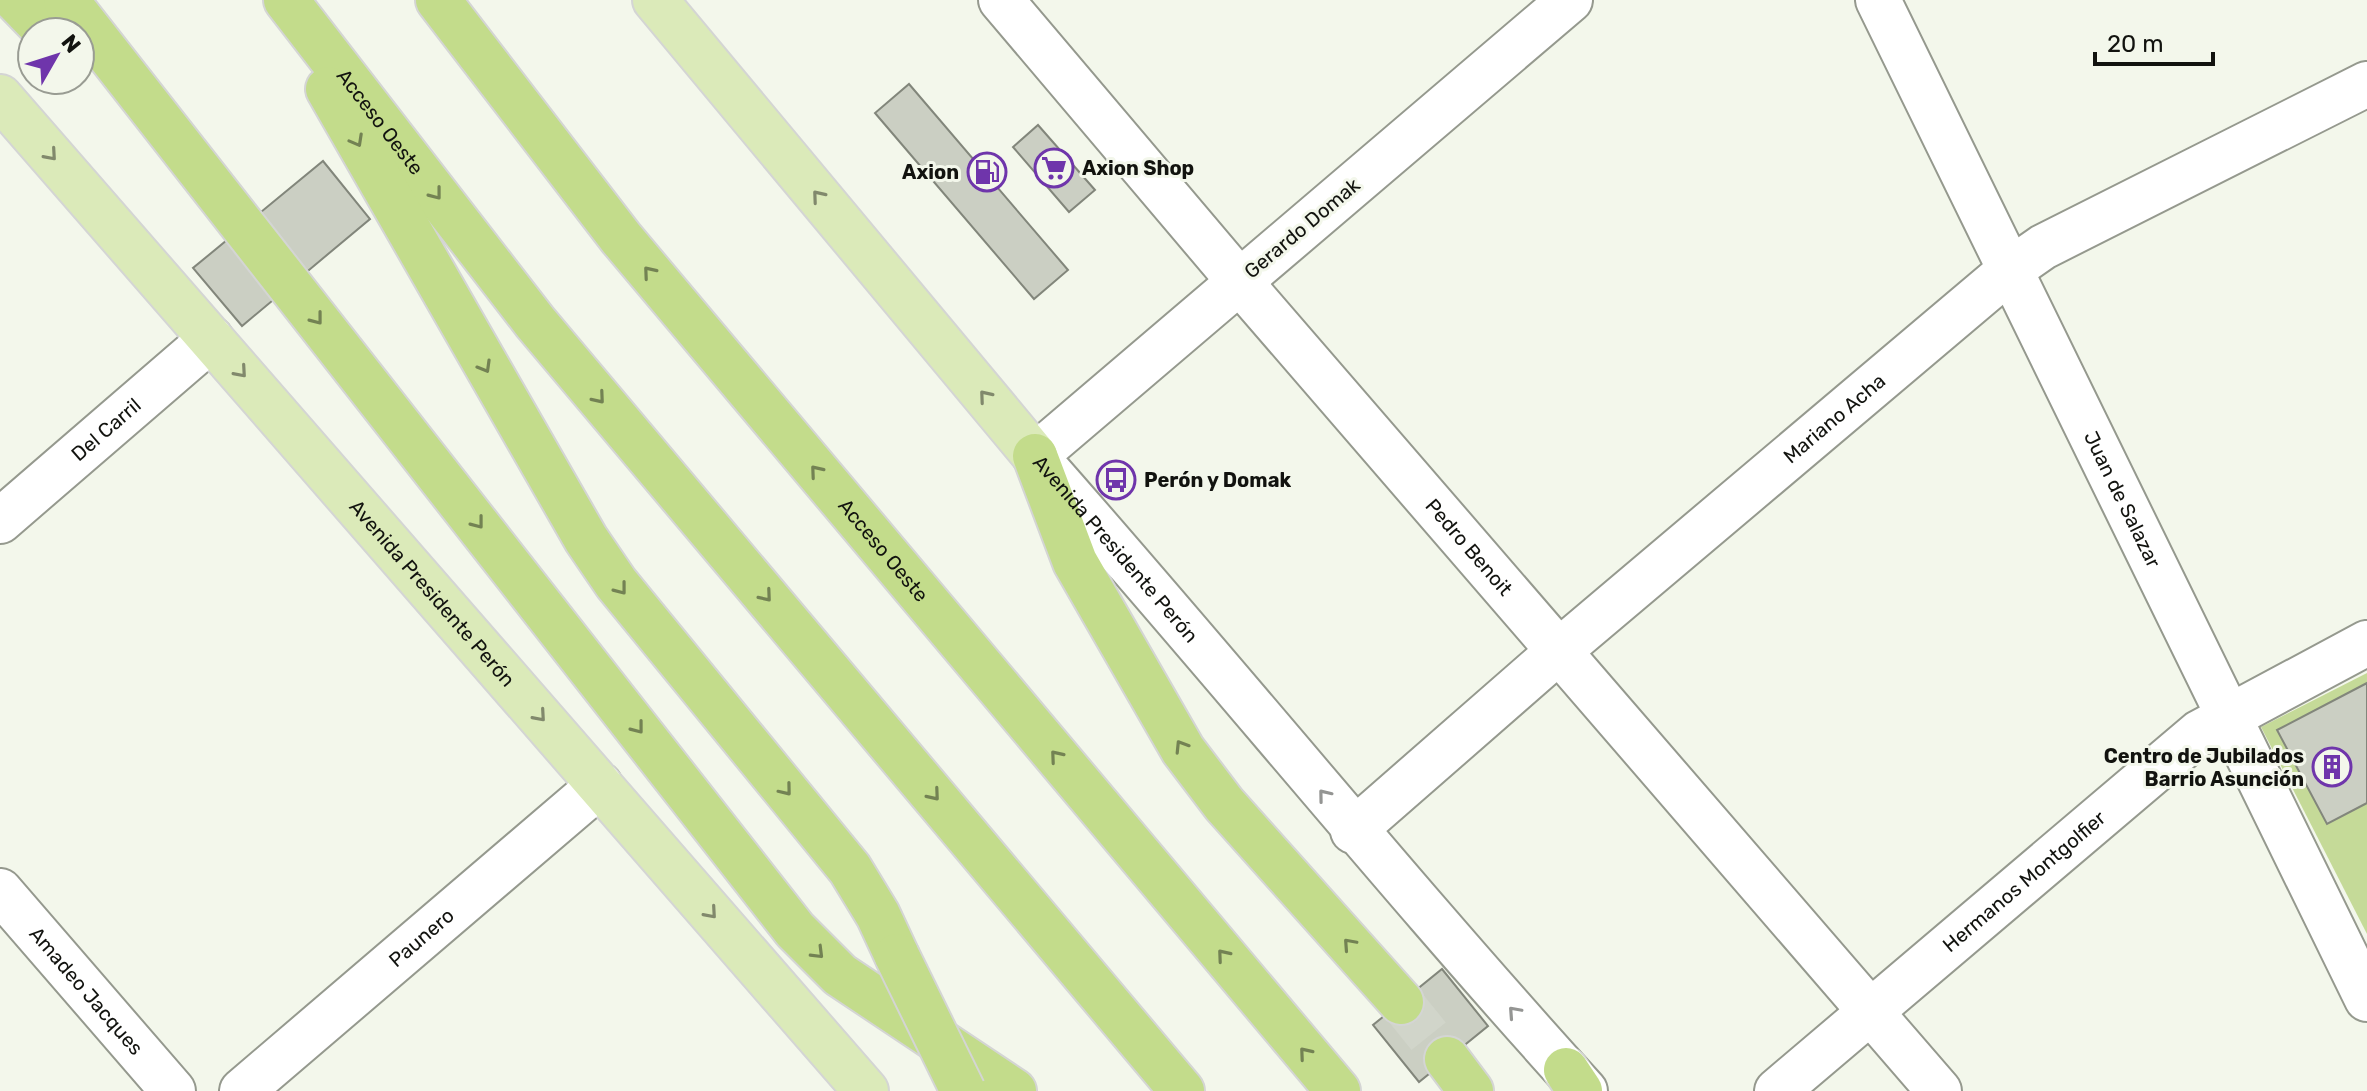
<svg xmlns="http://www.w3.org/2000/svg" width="2367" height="1091" font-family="Rubik,sans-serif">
  <rect width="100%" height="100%" fill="#f3f7eb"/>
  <path fill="#c5da98" d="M2367,673V934L2261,727Z"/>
  <path fill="#cbcfc3" stroke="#82867b" stroke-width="2" d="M909,84L1068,270L1034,299L875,113Z
    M1038,125L1095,190L1069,212L1013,147Z
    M323,161L370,219L242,326L193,268Z
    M2367,683V803L2327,824L2277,730Z
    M1442,969L1488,1026L1419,1082L1373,1025Z"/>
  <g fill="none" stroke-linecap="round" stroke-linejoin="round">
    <path stroke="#d1d5ca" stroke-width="44" stroke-dasharray="44 22" stroke-linecap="butt" d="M1401,1002L1447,1059"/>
    <g stroke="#95998e" stroke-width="48">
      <g id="minor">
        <path id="s1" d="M1001,0L1239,281L1939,1091"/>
        <path id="s2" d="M1570,0L1035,456C1221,666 1396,883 1585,1091"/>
        <path id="s3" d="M1878,0L2367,999"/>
        <path id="s4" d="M0,521L211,339"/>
        <path id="s5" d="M1353,831L1559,651L2010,270L2043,247L2367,84"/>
        <path id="s6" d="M0,891L173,1091"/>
        <path id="s7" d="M242,1091L600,785"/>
        <path id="s8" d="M1777,1091L2199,733L2367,643"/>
      </g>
    </g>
    <g stroke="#d4d5d4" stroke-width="48">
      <g id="major">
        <path d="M655,0L1035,456"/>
        <path id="s9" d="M0,97L866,1091"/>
      </g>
    </g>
    <g stroke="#d4d5d4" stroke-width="48">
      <g id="highway">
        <path d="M16,0L47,32"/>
        <path d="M66,0L795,930L840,975L1014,1091"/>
        <path id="s10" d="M286,0L535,322L1182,1091"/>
        <path id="s11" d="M438,0L621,238L1338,1091"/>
        <path d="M328,89L586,539L616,583L850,869L878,915L897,956"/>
        <path d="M1035,456L1075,562L1183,750L1224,804L1401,1002"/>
        <path d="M1447,1059L1471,1091"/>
        <path d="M1566,1070L1580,1091"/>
      </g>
    </g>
    <use href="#minor" stroke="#fff" stroke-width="44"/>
    <use href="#major" stroke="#dbeab9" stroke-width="44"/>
    <use href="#highway" stroke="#c3dc8b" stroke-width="44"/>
    <g stroke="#d4d5d4" stroke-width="48" stroke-linecap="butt">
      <path id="highway-bridge" d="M897,956L963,1091"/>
    </g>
    <use href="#highway-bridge" stroke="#c3dc8b" stroke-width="44"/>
  </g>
  <defs><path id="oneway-chevron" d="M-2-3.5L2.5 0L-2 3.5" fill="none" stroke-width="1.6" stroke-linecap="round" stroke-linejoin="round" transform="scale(2)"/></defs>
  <g stroke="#738253">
    <use href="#oneway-chevron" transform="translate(357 141) rotate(61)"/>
    <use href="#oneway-chevron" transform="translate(436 194) rotate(52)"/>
    <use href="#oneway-chevron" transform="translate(649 272) rotate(-130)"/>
    <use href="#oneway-chevron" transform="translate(317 319) rotate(52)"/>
    <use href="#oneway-chevron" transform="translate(485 367) rotate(60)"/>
    <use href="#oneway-chevron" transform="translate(599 398) rotate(50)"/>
    <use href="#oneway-chevron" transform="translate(816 471) rotate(-130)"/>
    <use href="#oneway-chevron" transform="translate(478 523) rotate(52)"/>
    <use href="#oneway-chevron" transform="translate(621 589) rotate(52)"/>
    <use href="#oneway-chevron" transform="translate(766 596) rotate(50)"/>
    <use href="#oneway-chevron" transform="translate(638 728) rotate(52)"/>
    <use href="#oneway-chevron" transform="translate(1181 746) rotate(-122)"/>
    <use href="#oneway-chevron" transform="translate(1056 756) rotate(-130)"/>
    <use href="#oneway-chevron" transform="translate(786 790) rotate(51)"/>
    <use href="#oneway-chevron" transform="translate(934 795) rotate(50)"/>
    <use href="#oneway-chevron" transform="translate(1349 944) rotate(-132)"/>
    <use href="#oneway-chevron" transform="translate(818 953) rotate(45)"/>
    <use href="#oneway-chevron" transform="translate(1223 955) rotate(-130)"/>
    <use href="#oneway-chevron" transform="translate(1305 1053) rotate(-130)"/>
  </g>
  <g stroke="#81896c">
    <use href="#oneway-chevron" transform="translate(51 155) rotate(49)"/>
    <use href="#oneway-chevron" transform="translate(818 196) rotate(-130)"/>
    <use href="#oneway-chevron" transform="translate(241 372) rotate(49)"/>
    <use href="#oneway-chevron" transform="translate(985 396) rotate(-130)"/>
    <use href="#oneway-chevron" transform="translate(540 716) rotate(49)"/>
    <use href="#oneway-chevron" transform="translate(711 913) rotate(49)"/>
  </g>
  <g stroke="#949593">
    <use href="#oneway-chevron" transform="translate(1324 795) rotate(-129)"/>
    <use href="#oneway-chevron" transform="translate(1514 1012) rotate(-132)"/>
  </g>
  <defs>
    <g id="supermarket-ring" transform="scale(2)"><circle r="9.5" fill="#f3f7eb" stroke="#6f35ab" stroke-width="1.5"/><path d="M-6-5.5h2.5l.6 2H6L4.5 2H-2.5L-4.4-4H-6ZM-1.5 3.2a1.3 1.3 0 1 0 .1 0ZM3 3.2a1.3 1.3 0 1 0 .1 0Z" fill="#6f35ab"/></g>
    <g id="fuel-ring" transform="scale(2)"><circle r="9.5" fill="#f3f7eb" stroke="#6f35ab" stroke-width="1.5"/><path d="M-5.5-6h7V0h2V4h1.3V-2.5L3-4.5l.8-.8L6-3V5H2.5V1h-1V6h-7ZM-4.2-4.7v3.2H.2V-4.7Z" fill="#6f35ab"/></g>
    <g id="bus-ring" transform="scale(2)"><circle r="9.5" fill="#f3f7eb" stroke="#6f35ab" stroke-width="1.5"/><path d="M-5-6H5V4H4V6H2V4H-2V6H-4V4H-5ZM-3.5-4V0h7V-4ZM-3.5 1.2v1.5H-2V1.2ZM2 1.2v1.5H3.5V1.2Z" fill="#6f35ab"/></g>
    <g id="building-ring" transform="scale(2)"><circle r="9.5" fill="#f3f7eb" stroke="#6f35ab" stroke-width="1.5"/><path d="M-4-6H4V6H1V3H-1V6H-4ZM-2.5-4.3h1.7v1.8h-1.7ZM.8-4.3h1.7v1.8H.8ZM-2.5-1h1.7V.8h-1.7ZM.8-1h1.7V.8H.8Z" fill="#6f35ab"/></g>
  </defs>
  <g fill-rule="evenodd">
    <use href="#supermarket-ring" x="1054" y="168"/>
    <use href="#fuel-ring" x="987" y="172"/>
    <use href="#bus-ring" x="1116" y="480"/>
    <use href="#building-ring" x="2332" y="767"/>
  </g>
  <g text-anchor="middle" stroke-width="6" stroke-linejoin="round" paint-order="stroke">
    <g font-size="20" fill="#12130f" stroke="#f3f7eb">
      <text dy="7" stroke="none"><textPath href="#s10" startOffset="154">Acceso Oeste</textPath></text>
      <text transform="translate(1302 228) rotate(-40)" y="7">Gerardo Domak</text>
      <text dy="7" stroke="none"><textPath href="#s5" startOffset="634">Mariano Acha</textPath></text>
      <text dy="7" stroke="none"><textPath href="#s4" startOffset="140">Del Carril</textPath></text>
      <text dy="7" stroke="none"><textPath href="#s3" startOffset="556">Juan de Salazar</textPath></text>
      <text dy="7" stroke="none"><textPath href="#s1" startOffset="720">Pedro Benoit</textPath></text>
      <text dy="7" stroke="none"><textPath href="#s2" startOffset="826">Avenida Presidente Perón</textPath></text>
      <text dy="7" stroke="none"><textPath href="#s11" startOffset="708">Acceso Oeste</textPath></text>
      <text dy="7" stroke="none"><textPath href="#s9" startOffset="658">Avenida Presidente Perón</textPath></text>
      <text dy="7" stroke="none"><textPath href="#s8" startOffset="324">Hermanos Montgolfier</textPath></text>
      <text dy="7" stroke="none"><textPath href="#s7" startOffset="236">Paunero</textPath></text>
      <text dy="7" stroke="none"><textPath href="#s6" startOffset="132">Amadeo Jacques</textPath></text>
    </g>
    <g font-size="20" font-weight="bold" fill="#12130f" stroke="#f3f7eb" text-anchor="start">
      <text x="1082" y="175">Axion Shop</text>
      <text x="959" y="179" text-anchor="end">Axion</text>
      <text x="1144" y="487">Perón y Domak</text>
      <text x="2304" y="763" text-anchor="end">Centro de Jubilados<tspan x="2304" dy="23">Barrio Asunción</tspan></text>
    </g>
  </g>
  <g transform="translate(56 56) rotate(51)"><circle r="38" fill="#f3f7eb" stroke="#999c93" stroke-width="2"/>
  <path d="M0-6L14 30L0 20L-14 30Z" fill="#6f35ab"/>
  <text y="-12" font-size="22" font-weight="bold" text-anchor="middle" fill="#12130f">N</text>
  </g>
  <path d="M2095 52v12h118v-12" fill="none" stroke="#12130f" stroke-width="4"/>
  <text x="2107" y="52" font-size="24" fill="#12130f" stroke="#f3f7eb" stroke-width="6" paint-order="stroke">20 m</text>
</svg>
